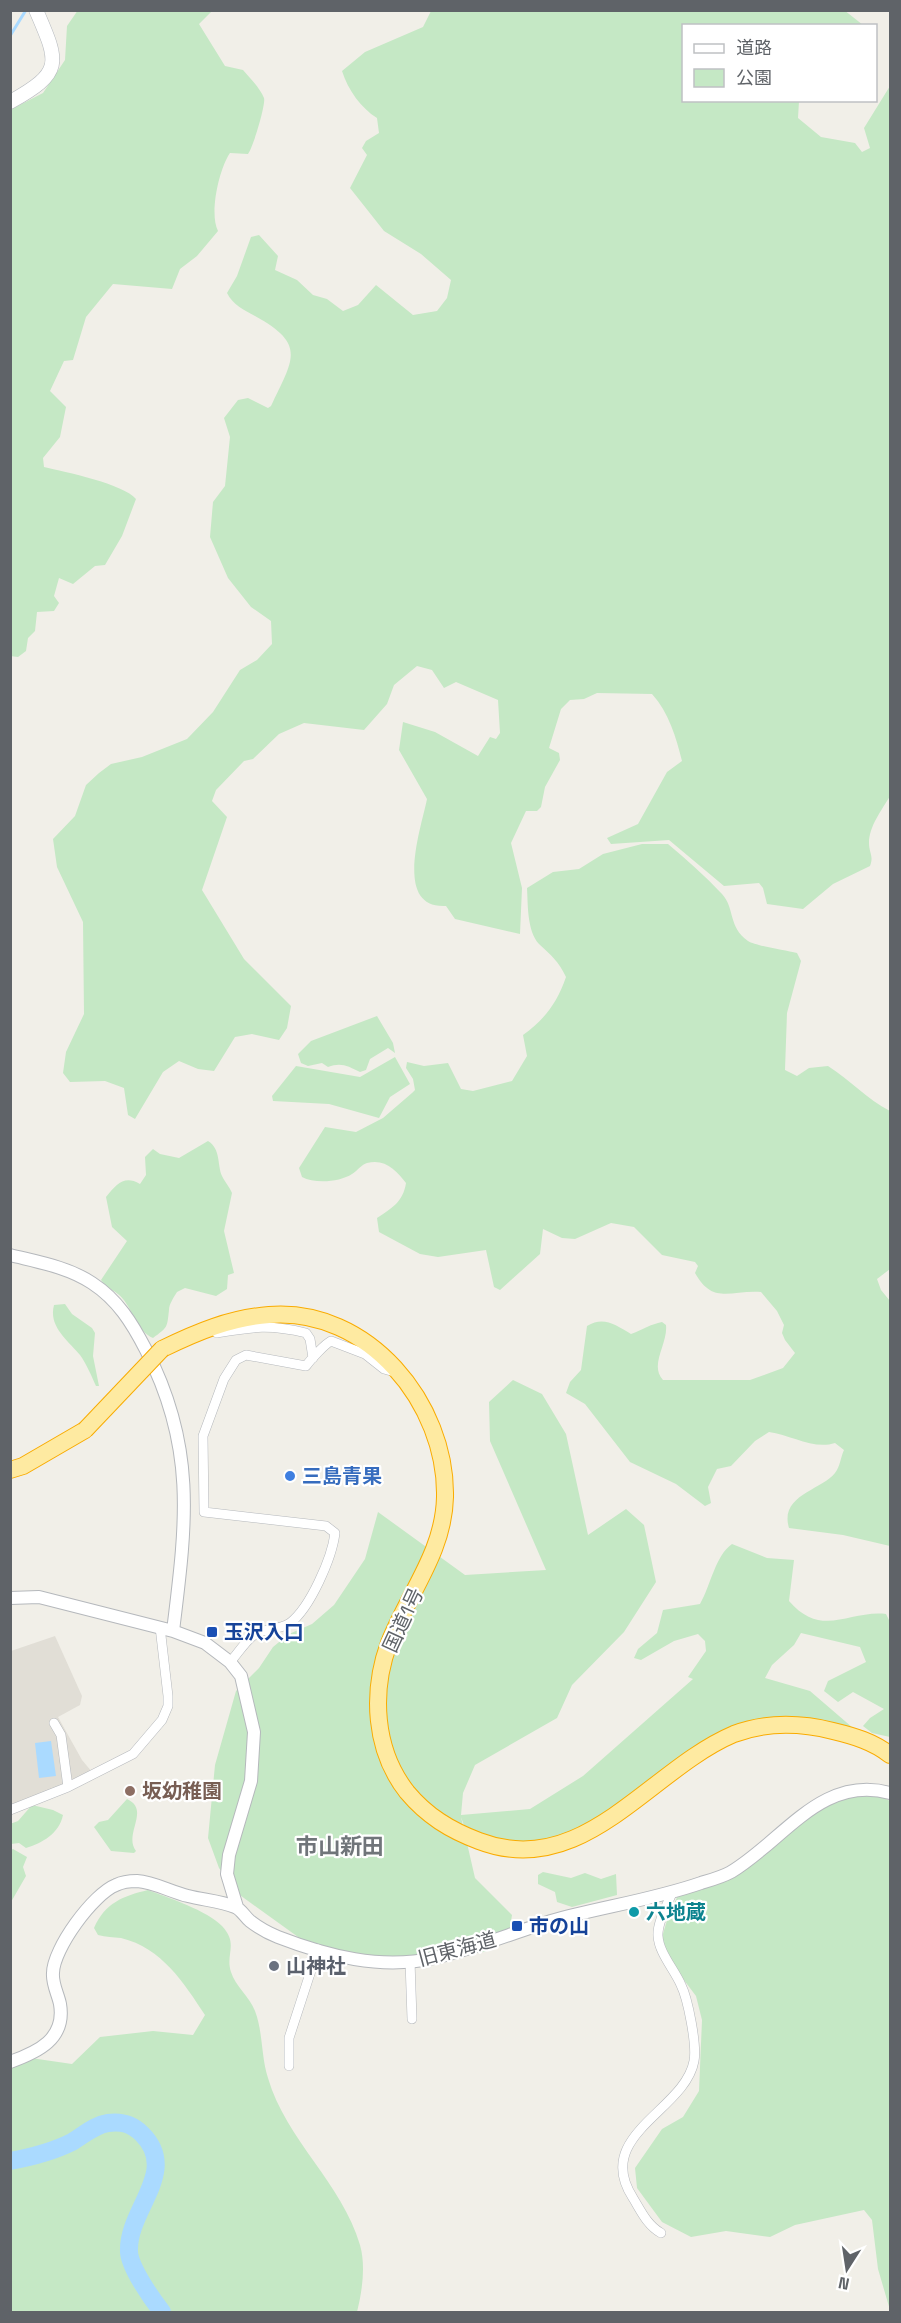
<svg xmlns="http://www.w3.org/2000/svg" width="901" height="2323" font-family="'Space Grotesk','Noto Sans JP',sans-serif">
  <rect width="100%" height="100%" fill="#f1efe8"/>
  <path fill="#e1ded6" d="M55,1636L82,1696L80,1705L58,1717L82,1760L92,1772L11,1809V1651Z"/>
  <path fill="#c5e8c5" d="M78,10L212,11L199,24L225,66L243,70C250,78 260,88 264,98C266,104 253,148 248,154L230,153C219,169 209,214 218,231L197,256L180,269L172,289L113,284L86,317L73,360L64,361L50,391L66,407L60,437L43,458L44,467C65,472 124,484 136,499L122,536L105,565L95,566L73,584L59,578L54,596L59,603L54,611L37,612L35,631L28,638L26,651L18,657L10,656V110L43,93L65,60L67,26Z
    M844,10L863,25L684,26V100L799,101L798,118L821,137L855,143L862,152L870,148L864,128L890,86V796C882,810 869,826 869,843C869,853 874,856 870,866L833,884L803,909L767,904L763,888L759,883L724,886L669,840L611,844L607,838L638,824L667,772L682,761C676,737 669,713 652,694L597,693L584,699L570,700L561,709L549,748L559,753L560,760L545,787L541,807L537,811H526L511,843L522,888L520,934L455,919L446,906C393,909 421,829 427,799L399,750L403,722L435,732L478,756L490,737L496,739L500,733L498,700L456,682L444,688L432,670L417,666L394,685L387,704L364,730L304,723L279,734L253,759L244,761L216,790L212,801L227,817L202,890L244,959L291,1006L287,1028L279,1040L252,1034L235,1037L214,1071L198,1069L179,1061L163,1072L135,1119L128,1115L124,1088L105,1081L70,1082L63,1073L66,1052L84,1014L83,922L57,867L53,839L75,816L86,785L99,773L111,764L142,757L187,739L213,712L240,670L257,660L272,644L271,621L251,607L228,578L210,537L213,502L225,486L230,437L224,418L238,400L248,398L268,408L271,406C292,360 308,345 255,316C244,310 233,305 227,293L237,276L251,237L259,235L278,256L275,270L297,280L313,295L327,299L343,311L358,305L376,285L413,315L437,311L447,298L451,280L421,254L384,231L350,188L367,155L362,148L366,141L379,133L377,118C361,108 348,90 342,71L365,52L423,27L431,11Z
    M642,844H668C687,860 705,876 722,894C735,908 728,927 748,941C756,946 785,950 797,953L801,961L787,1013L785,1070L797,1076L809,1068L828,1066C850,1080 867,1099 890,1111V1269L877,1279L881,1290L890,1301V1546L843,1535L789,1528C779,1495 822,1490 835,1473C840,1467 841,1456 844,1450L835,1443C814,1450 791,1435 769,1432L755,1441L731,1466L717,1469L708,1487L711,1503L705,1506L676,1484L630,1462L585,1404L566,1393L570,1382L581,1370L587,1326C604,1316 615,1325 631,1334C642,1330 651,1324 662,1322L666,1325C668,1344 649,1365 663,1380H750L783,1368L795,1353L785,1340L782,1333L784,1325L777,1311L761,1292C730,1290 713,1305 695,1273L698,1266L695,1262L662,1255L634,1227L611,1223L575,1239L562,1238L543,1229L540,1254L500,1290L494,1287L486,1250L438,1257L420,1254L379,1232L377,1218C392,1208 403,1202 406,1183C397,1171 385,1158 367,1163C362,1164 357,1171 352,1174C340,1182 315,1184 302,1177L299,1168L325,1127L356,1132L383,1118L412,1093L415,1090L413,1079L406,1068L407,1062L424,1066L448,1063L461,1089L473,1091L512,1081L527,1056L523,1035C545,1019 557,1003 566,977C559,962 551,955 539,944C527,931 528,905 527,888L553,872L579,869L603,854Z
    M377,1016L393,1043L395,1053L388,1048L370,1059L366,1070L360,1072C348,1066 341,1062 328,1067L322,1063L308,1066L301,1063L298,1054L311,1041Z
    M395,1057L410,1084L390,1097L379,1118L329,1104L273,1101L272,1096L296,1066L360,1077Z
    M208,1141C221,1149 217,1164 222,1176C225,1182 229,1186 232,1193L224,1231L234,1273L228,1275L227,1289L216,1296L185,1288L177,1292C174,1297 169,1304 169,1310C167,1328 168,1327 153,1338C138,1332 133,1311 123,1299C117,1291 107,1289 101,1280L127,1241L112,1227L106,1197C117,1184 124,1175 140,1184L146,1175L145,1157L153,1149L160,1154L179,1158Z
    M65,1304L72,1314L92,1328L95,1333L93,1356L99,1386H96C92,1377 86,1363 80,1355C69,1341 48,1327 54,1305Z
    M513,1380L542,1394L566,1434L588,1535L626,1509L644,1525L656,1582L624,1632L572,1685L557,1718L475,1765L463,1793L461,1815L530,1809L583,1776L693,1679L688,1677L706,1651L705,1641L698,1634L674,1641L641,1660L634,1658L638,1649L657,1633L663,1610L700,1604C711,1585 715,1556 732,1544L767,1558L794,1560L789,1601C822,1639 849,1610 886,1614L890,1622V1737L872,1733L863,1726L870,1718L884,1709L853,1692L838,1702L824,1691L828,1681L866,1662L860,1647L801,1633L794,1645L772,1665L765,1678L810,1691L853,1728L741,1729L586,1833L525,1848L468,1837L461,1817L475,1878L512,1915L508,1940L484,1952L387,1959L312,1947L237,1893L219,1868L208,1838L215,1765L236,1691L259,1668L273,1647L289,1634L312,1624L334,1605L365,1559L378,1512L465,1575L546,1570L490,1441L489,1402Z
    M876,1794L890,1801V2310L878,2269L872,2220L864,2210L795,2225L770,2237L726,2231L691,2237L662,2222L637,2188L635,2168L662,2129L683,2117L699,2091L702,2020L696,1996L659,1947L668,1917L680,1891L740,1866L780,1833L842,1797Z
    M127,1799C151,1810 123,1834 136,1851L134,1853L111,1851L94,1827L99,1822L108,1820Z
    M32,1805L53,1810L63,1815C59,1834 42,1843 26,1848L19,1843L11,1844L10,1824L18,1821Z
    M13,1849L27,1857L23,1867L26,1876L11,1902V1850Z
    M543,1872L571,1878L585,1873L601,1879L616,1874L617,1895L572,1907L557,1902L555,1892L538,1884V1875Z
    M148,1890C167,1897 208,1911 222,1926C239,1944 225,1954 231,1972C235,1986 250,1997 255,2011C263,2032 261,2056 268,2078C286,2140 342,2183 360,2245C366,2266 362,2292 357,2312H11L10,2055L72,2064L100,2037L153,2031L193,2035L205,2015C184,1983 162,1948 121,1938C113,1937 106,1937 98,1935L94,1928C105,1903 123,1896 148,1890Z"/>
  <path fill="#aadaff" d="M51,1741L56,1776L39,1778L35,1743Z"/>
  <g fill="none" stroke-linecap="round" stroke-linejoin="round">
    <path stroke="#aadaff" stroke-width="3" d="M10,36L26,10"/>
    <path stroke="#aadaff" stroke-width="18" d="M10,2161C32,2157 52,2152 72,2142C84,2135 94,2125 108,2123C122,2121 132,2124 142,2134C180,2172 127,2209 129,2252C130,2268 152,2299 162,2312"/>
    <g stroke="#b5b8bc" stroke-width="10">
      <path id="minor" d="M217,1333C253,1327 269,1324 306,1333L310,1339L313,1358
        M230,1662C238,1654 248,1636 259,1632C269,1629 281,1629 290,1623C310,1608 332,1558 335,1533L326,1526L204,1512L203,1436L224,1379L236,1360L246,1355L306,1366C311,1359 325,1344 331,1341L365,1354L384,1369L391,1371
        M54,1723L61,1735L68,1787
        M10,1810L68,1787L133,1754L162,1720L168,1706V1696L160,1627
        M410,1961L412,2019
        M289,2066V2038L318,1949
        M661,2233C647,2225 641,2211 633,2198C592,2135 685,2111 694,2061C697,2045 688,1999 681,1985C674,1969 659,1953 658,1936C657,1923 667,1905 672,1893"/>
    </g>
    <g stroke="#b5b8bc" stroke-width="14">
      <path id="tertiary" d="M10,1255C38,1262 68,1267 92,1283C118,1300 132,1323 146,1350C197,1448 186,1525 173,1631
        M10,1598L39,1597L173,1631L205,1643L230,1662L241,1676L254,1732L251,1781L229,1855L227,1874L237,1907
        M10,2062C38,2052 66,2039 60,2004C58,1994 52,1984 53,1973C53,1949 93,1894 116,1885C122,1882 130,1881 137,1881C154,1882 171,1892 188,1896C203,1900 221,1901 235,1907C241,1909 245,1917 250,1921C259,1928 268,1933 278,1937C327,1956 381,1970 434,1958C474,1949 512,1933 551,1921C601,1907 652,1900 701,1883C711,1880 722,1877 731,1872C783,1841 822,1774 890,1793"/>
    </g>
    <g stroke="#b6babf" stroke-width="15">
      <path id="secondary" d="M10,102C64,72 59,63 36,10"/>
    </g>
    <g stroke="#f9ab00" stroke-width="18">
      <path id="trunk" d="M162,1349C197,1332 230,1318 269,1315C368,1307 447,1404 445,1497C444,1552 408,1594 389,1643C371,1692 374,1750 407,1792C427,1816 450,1830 479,1841C583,1881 649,1770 734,1734C766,1722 801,1723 833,1731C854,1736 874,1742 890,1755
        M10,1470L23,1466L85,1430"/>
    </g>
    <use href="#minor" stroke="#fff" stroke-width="9"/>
    <use href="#tertiary" stroke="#fff" stroke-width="12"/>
    <use href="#secondary" stroke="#fff" stroke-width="14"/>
    <use href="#trunk" stroke="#feeaa1" stroke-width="16"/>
    <g stroke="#f9ab00" stroke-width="18" stroke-linecap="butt">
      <path id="trunk-bridge" d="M85,1430L162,1349"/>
    </g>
    <use href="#trunk-bridge" stroke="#feeaa1" stroke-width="16"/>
  </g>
  <circle fill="#3f7fe0" stroke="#fff" stroke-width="2" cx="290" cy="1476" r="6"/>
  <g fill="#1a4fb4" stroke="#fff" stroke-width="2">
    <rect x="206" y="1626" width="12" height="12" rx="3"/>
    <rect x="511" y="1920" width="12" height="12" rx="3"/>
  </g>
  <circle fill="#8d6e63" stroke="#fff" stroke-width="2" cx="130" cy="1791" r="6"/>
  <circle fill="#0f9aa8" stroke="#fff" stroke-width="2" cx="634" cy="1912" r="6"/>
  <circle fill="#6b7280" stroke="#fff" stroke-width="2" cx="274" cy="1966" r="6"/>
  <g text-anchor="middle" stroke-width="4.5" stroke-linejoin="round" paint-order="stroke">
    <g font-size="20" font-weight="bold" fill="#366cbe" stroke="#fff" text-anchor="start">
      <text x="302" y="1483">三島青果</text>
    </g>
    <g font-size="20" fill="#5f6368" stroke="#fff">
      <text transform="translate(403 1620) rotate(-65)" y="7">国道1号</text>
      <text transform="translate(457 1949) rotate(-15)" y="7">旧東海道</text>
    </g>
    <g font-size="20" font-weight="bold" fill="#164399" stroke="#fff" text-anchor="start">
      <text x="224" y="1639">玉沢入口</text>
      <text x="529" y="1933">市の山</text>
    </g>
    <g font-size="20" font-weight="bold" fill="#785e54" stroke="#fff" text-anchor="start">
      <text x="142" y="1798">坂幼稚園</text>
    </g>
    <g font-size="20" font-weight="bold" fill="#0d838f" stroke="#fff" text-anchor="start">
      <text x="646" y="1919">六地蔵</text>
    </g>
    <g font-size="20" font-weight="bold" fill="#5b616d" stroke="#fff" text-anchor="start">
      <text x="286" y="1973">山神社</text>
    </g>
    <g font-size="22" font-weight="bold" fill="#70757a" stroke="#fff">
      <text x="340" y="1854">市山新田</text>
    </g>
  </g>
  <rect width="901" height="2323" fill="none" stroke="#5f6368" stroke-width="24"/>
  <rect x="682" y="24" width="195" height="78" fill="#ffffff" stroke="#bfc1c3" stroke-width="1.5"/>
  <rect x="694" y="44" width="30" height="9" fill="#ffffff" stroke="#bfc1c3" stroke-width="1.5"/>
  <text x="736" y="54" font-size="18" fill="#5f6368">道路</text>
  <rect x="694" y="69" width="30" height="18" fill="#c5e8c5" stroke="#bfc1c3" stroke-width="1.5"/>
  <text x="736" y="84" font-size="18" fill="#5f6368">公園</text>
  <g transform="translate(847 2269) rotate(192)" stroke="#ffffff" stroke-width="4.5" paint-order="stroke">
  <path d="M0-4.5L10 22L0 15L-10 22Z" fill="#5f6368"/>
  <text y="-9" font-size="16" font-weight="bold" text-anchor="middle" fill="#5f6368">N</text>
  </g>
</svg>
